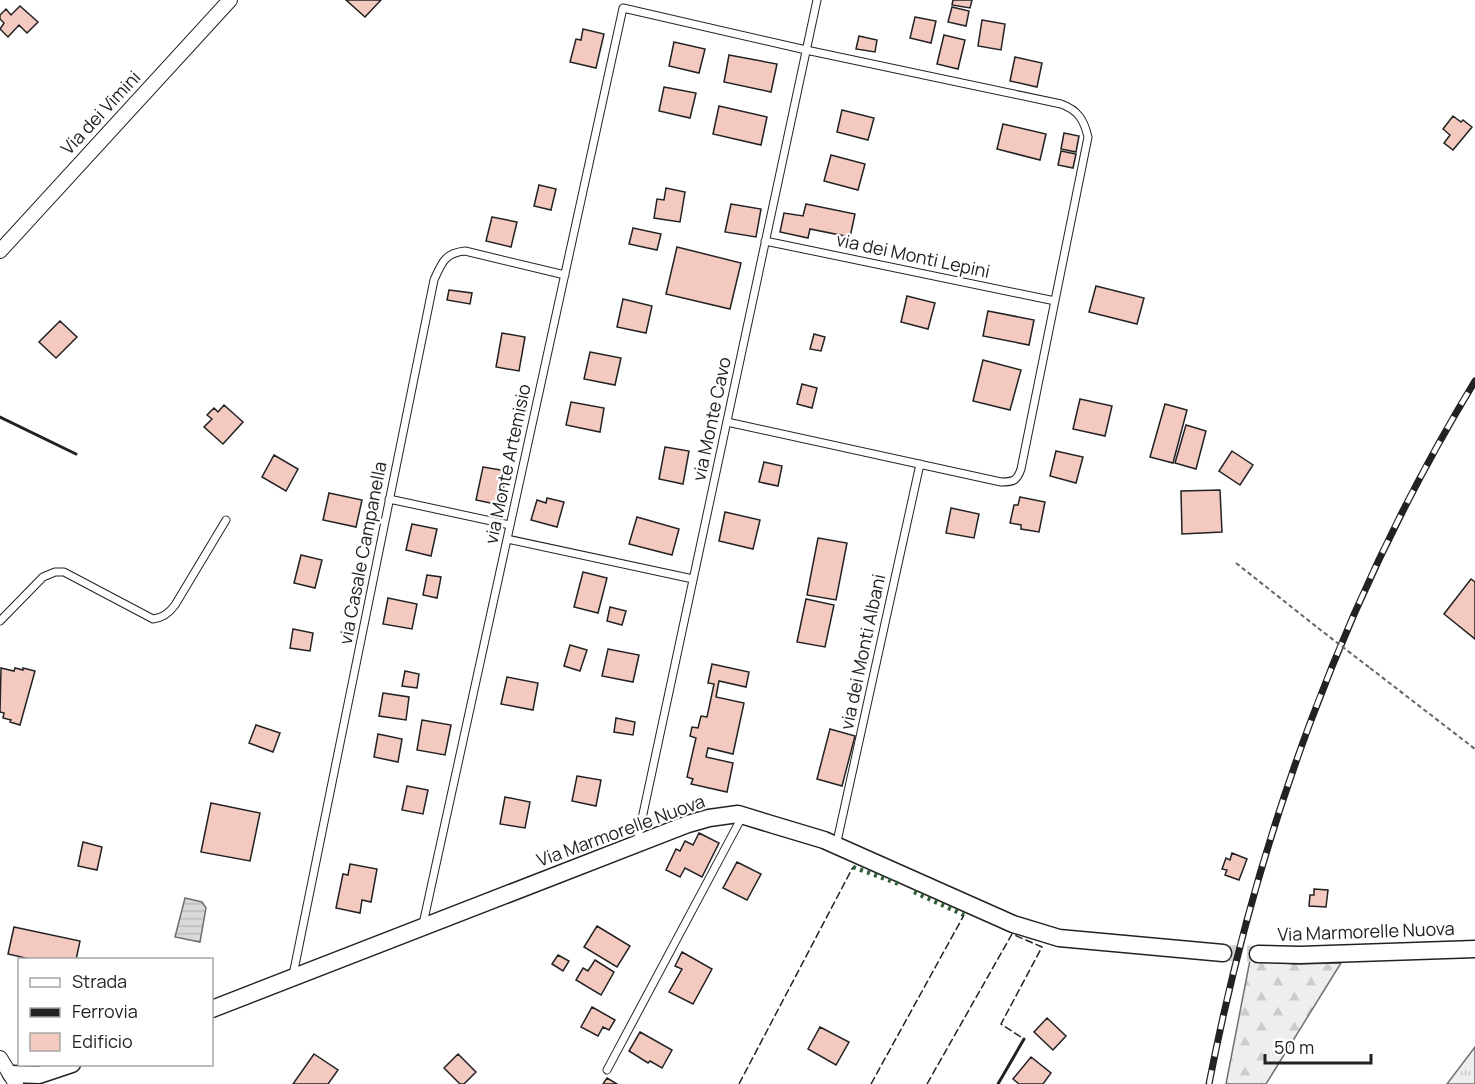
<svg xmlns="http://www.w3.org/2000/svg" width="1475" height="1084" font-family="Manrope,sans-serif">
  <defs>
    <pattern id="grass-tufts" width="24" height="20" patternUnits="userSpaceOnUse" patternTransform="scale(1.5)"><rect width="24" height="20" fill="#eee"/><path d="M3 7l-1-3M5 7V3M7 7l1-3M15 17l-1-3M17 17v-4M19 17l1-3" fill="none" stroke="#ccc"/></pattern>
    <pattern id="forest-firs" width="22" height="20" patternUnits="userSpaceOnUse" patternTransform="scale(1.5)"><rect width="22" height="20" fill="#eee"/><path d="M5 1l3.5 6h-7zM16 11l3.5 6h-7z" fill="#ccc"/></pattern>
    <pattern id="water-rules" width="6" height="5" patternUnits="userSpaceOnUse" patternTransform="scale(1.5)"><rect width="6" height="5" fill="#d9d9d9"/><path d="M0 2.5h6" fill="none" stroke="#bababa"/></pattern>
  </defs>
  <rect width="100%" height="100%" fill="#fff"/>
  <path fill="url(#grass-tufts)" stroke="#6f6f6f" stroke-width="1.5" d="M1475,1047V1084H1447Z"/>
  <path fill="url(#forest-firs)" stroke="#6f6f6f" stroke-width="1.5" d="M1250,960L1294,964L1341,963L1266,1084H1226Z"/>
  <path fill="url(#water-rules)" stroke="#6f6f6f" stroke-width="1.5" d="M185,898L202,902L206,908L200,942L175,937Z"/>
  <path fill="#f3c9c0" stroke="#222" stroke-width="1.5" d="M346,0H381L365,17Z
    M953,0H972L970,8L952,5Z
    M20,6L38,22L27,33L19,25L8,37L0,29L4,23L0,19V15L6,9L11,15Z
    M952,7L969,11L966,26L948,22Z
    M915,17L936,21L931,43L910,38Z
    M982,20L1005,24L1001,50L978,46Z
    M583,29L604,34L596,68L570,62L576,39L581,40Z
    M944,35L965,40L958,69L937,64Z
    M859,36L877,40L875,52L856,49Z
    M674,42L705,49L699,73L669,66Z
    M729,55L777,64L771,92L724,82Z
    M1015,57L1042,63L1037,87L1010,81Z
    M664,87L696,93L690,118L659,111Z
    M719,106L767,117L761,145L713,134Z
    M842,110L874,118L868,140L837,132Z
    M1453,116L1461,122L1463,120L1472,127L1453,150L1444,143L1450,135L1443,129Z
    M1003,124L1046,134L1040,160L997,149Z
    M1064,133L1079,136L1076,152L1061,149Z
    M1061,151L1076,154L1073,168L1058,165Z
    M831,155L865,164L858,190L824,181Z
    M539,185L556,189L551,210L534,206Z
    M666,188L685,192L680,222L654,218L657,199L664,200Z
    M731,204L761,209L756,237L725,232Z
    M806,204L855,214L850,237L810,229L808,238L780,232L784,213L803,216Z
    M492,217L517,222L511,247L486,241Z
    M633,228L661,234L657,250L629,244Z
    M677,247L741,263L730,309L666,294Z
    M1096,286L1144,298L1137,324L1089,312Z
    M449,290L472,293L470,304L447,300Z
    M907,296L935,303L928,329L901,322Z
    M623,299L652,306L646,333L617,327Z
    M988,311L1034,320L1029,345L983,336Z
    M60,321L77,337L56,358L39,342Z
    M502,333L525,337L519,371L496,367Z
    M814,334L825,337L821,351L810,349Z
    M590,352L621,358L615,385L584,379Z
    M983,360L1021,370L1010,410L973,401Z
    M802,384L817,388L812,408L797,404Z
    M1080,399L1112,406L1105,436L1073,429Z
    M571,402L604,408L600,432L566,425Z
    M1165,404L1187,410L1173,463L1150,457Z
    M224,405L243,422L223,444L204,427L212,419L207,415L214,408L218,412Z
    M1186,425L1206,431L1196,469L1175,463Z
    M665,447L689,451L683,484L659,479Z
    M1056,451L1083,457L1076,483L1050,476Z
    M1232,451L1253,465L1240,485L1219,471Z
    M274,455L298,469L286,491L262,477Z
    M764,462L782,466L778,486L759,482Z
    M483,467L507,471L500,505L476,500Z
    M1220,490L1222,532L1182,534L1181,491Z
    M329,493L362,500L356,527L323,520Z
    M1020,497L1045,502L1039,532L1021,529V525L1010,523L1014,505H1018Z
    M547,498L564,502L557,527L531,520L537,500L546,503Z
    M951,508L979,514L974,538L946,533Z
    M725,512L760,520L753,549L719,541Z
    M637,517L679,529L672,555L629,544Z
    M412,524L437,529L431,556L406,550Z
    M818,538L847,543L836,600L807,595Z
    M301,555L322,560L315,588L294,583Z
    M583,572L607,578L598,613L574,607Z
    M427,575L441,577L437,598L423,595Z
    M1471,579L1475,582V639L1444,614Z
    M388,598L417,604L412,629L383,624Z
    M806,599L834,605L825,647L797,642Z
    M610,607L626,611L622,625L607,621Z
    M293,629L313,633L310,651L290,648Z
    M570,645L587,650L580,671L564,666Z
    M608,649L639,655L633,682L602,676Z
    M712,664L749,672L746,687L719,681L716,697L744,703L733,754L708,748L706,757L733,763L727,792L691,784L693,779L687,777L696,738L690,736L692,727L698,728L701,716L707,717L714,684L708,683Z
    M1,668L14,671L15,668L23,670V668L35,671L20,725L10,722L11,720L3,718L4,713L0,712Z
    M405,671L419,674L417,688L402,686Z
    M507,677L538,683L533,710L501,704Z
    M383,693L409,697L406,720L379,716Z
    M616,718L635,722L633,735L614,732Z
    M422,720L451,725L445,755L417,750Z
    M256,725L280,733L273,752L249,743Z
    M830,729L855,736L842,786L817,779Z
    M378,734L402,739L398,762L374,757Z
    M577,776L601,780L596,806L572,801Z
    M407,786L428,790L423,814L402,810Z
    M505,797L530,802L525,828L500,824Z
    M211,803L260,813L250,861L201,852Z
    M699,833L719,843L702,877L685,868L680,877L666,870L676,849L680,851L685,841L693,845Z
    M83,842L102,847L97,870L78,866Z
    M1232,853L1247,859L1239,880L1225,875L1227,870L1222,869L1226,858L1230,860Z
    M737,862L761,874L747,900L723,888Z
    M350,864L377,869L371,902L362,900L360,913L336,908L343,874L348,875Z
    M1314,889L1328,890L1326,907L1309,906L1310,895H1314Z
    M597,926L630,946L617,967L584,947Z
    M14,927L80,941L76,960H34L8,954Z
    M682,952L712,969L693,1004L669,992L682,969L675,966Z
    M558,955L569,961L563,971L552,964Z
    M595,960L614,972L601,995L576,980L583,968L588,971Z
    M592,1007L615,1020L609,1030L603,1027L598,1036L581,1027Z
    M1047,1018L1066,1036L1053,1050L1034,1032Z
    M820,1027L849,1042L836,1065L808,1049Z
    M640,1032L672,1050L662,1068L650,1061L648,1063L629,1051Z
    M314,1054L338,1070L328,1084H293Z
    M458,1054L476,1072L464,1084H460L444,1068Z
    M1031,1057L1051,1073L1043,1084H1019L1013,1079Z
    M607,1078L617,1084H603Z"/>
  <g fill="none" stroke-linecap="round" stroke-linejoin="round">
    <path stroke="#d3d3d3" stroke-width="16" stroke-dasharray="16 8" stroke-linecap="butt" d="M1223,953L1258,954"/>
    <g stroke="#222" stroke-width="9">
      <path id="service" d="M765,241L1055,301
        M389,499L510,525
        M507,539L693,579
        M0,621L43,577L55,572H64L153,619C163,618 170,612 175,605L226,520
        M637,842L817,0
        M836,846L920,464
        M423,924L623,8L806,50L1061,104C1078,110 1084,120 1088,137L1021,469C1017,481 1013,482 1001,482L727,422
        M293,975L434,280C442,262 445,253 465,251L565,275
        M607,1070L743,815"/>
    </g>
    <g stroke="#222" stroke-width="16">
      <path id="minor" d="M0,251L230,0
        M0,1058L16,1084"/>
    </g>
    <g stroke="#222" stroke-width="19">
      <path id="tertiary" d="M1258,954L1300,955L1475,949
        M212,1009L688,824L709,818L738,814L774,825L824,840L1013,924L1059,938L1223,953
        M11,1074L39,1075L72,1064"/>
    </g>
    <path stroke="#646464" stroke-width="2" stroke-dasharray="4.5 3" stroke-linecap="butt" d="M1236,563L1318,628
      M1370,668L1475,749"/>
    <use href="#service" stroke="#fff" stroke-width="7"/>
    <use href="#minor" stroke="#fff" stroke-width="14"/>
    <use href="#tertiary" stroke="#fff" stroke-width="16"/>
    <g stroke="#222" stroke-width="7">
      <path id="rail" d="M1209,1084C1257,837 1344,597 1475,381"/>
    </g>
    <use href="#rail" stroke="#fff" stroke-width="4.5" stroke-dasharray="14" stroke-linecap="butt"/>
    <path stroke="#646464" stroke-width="2" stroke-dasharray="4.5 3" stroke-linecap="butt" d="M1318,628L1370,668"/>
    <path stroke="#2f5e38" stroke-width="4.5" stroke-dasharray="3 4.5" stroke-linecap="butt" d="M853,867L902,885
      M914,892L964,915"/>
    <path stroke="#222" stroke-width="1.5" stroke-dasharray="8 3" stroke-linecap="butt" d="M739,1084L853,867
      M871,1084L964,915
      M927,1084L1012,934L1042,947L1001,1024L1024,1039"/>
    <path stroke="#222" stroke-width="3" d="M0,417L76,454
      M998,1084L1024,1039"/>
  </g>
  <g text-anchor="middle" stroke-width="4.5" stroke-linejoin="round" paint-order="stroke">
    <g font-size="18" fill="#222" stroke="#fff">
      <text transform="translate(101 113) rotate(-47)" y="6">Via dei Vimini</text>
      <text transform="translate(913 256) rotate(12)" y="6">via dei Monti Lepini</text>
      <text transform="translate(712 419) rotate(-78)" y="6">via Monte Cavo</text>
      <text transform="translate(508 464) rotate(-78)" y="6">via Monte Artemisio</text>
      <text transform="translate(363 553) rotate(-79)" y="6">via Casale Campanella</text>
      <text transform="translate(863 652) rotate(-78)" y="6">via dei Monti Albani</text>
      <text transform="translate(621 831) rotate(-20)" y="6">Via Marmorelle Nuova</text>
      <text transform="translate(1366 932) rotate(-2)" y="6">Via Marmorelle Nuova</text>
    </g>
  </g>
  <rect x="18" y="958" width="195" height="108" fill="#ffffff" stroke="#a7a7a7" stroke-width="1.5"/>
  <rect x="30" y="978" width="30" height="9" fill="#ffffff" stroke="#a7a7a7" stroke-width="1.5"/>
  <text x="72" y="988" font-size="18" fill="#222222">Strada</text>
  <rect x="30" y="1008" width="30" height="9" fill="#222222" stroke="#a7a7a7" stroke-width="1.5"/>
  <text x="72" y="1018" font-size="18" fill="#222222">Ferrovia</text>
  <rect x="30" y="1033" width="30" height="18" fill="#f3c9c0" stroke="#a7a7a7" stroke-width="1.5"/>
  <text x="72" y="1048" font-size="18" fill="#222222">Edificio</text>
  <path d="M1265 1054v9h106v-9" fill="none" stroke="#222222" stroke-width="3"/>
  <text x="1274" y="1054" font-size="18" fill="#222222" stroke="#ffffff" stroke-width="4.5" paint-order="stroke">50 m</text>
</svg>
